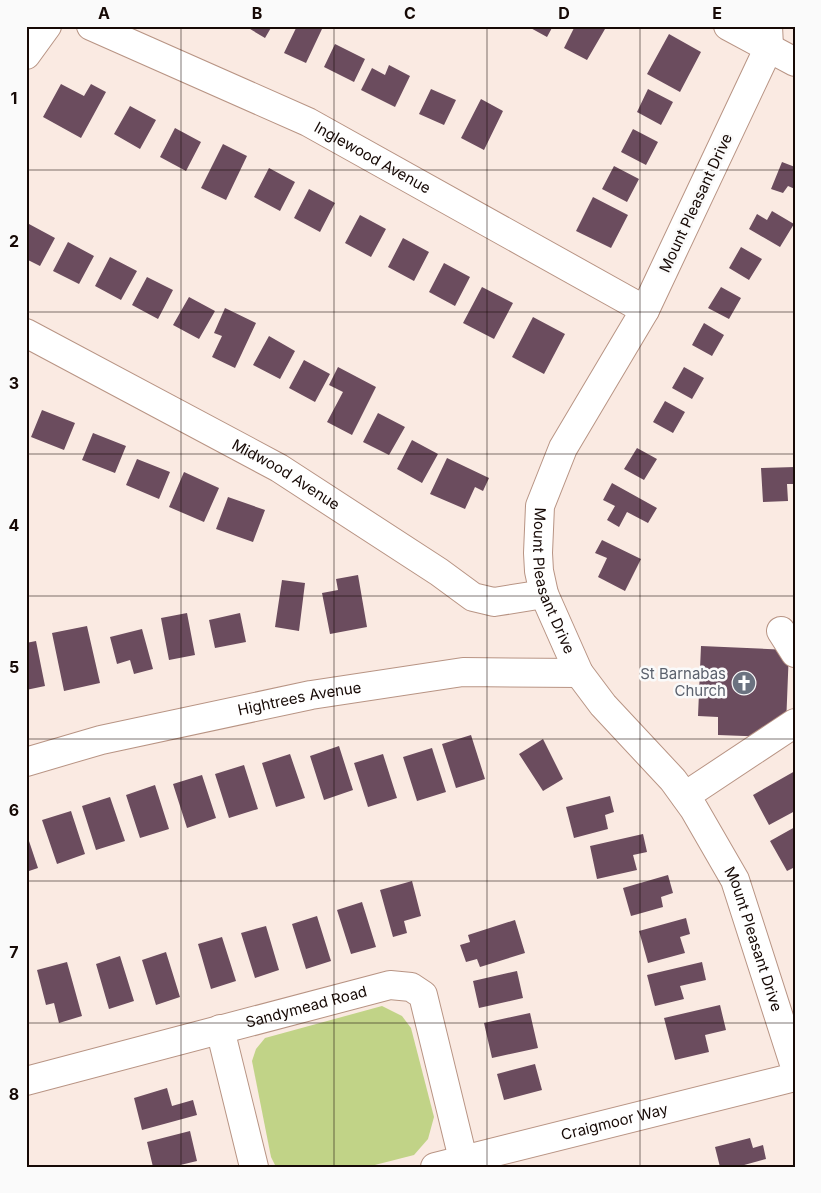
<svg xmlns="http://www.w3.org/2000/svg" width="821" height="1193" font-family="Inter,sans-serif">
  <rect width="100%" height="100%" fill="#faeae2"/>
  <path fill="#c1d387" d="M382,1006L402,1016L411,1028L434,1117L428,1139L414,1155L367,1167H276L271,1157L252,1061L256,1049L265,1038Z"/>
  <path fill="#6b4c5e" d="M245,26H272L265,38Z
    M297,26H317L322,29L306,63L284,53Z
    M527,26H553L547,37Z
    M575,26H600L605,29L587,60L564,48Z
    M669,34L701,52L680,92L647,74Z
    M335,44L365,59L354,82L324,67Z
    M389,65L410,76L395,107L361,90L372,68L385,75Z
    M61,84L84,96L91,84L106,92L81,138L43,117Z
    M431,89L456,100L444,125L419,114Z
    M648,89L673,102L661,125L637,112Z
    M481,99L503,111L484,150L461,138Z
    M130,106L156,120L140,149L114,134Z
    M175,128L201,142L186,171L160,157Z
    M633,129L658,142L646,165L621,152Z
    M223,144L247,156L226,200L201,188Z
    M782,162L795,167V189L788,186L783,193L771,189Z
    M614,166L639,179L627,202L602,189Z
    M269,168L295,182L280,211L254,197Z
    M309,189L335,203L320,232L294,218Z
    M593,197L628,215L611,248L576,231Z
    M772,211L794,224L780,247L749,229L757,214L767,220Z
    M360,215L386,229L371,257L345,243Z
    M29,224L55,238L40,266L26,259V229Z
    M403,238L429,252L414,281L388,267Z
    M68,242L94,256L79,284L53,271Z
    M741,247L762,259L749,280L729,268Z
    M110,257L137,271L121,300L95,286Z
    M444,263L470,277L455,306L429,292Z
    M147,277L173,290L158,319L132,305Z
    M482,287L513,303L494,339L463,323Z
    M721,287L741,298L729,319L708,308Z
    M189,297L215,311L199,339L173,325Z
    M225,308L256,323L235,368L212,357L222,336L214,333Z
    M533,317L565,334L544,374L512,357Z
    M704,323L724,335L712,356L692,345Z
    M269,336L295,351L280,379L253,365Z
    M304,360L330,374L315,402L289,388Z
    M338,367L376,387L352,435L327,422L343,392L329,385Z
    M684,367L704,378L692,399L672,388Z
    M665,401L685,412L673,433L653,422Z
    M42,410L75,423L64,450L31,437Z
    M378,413L405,427L389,455L363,442Z
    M93,433L126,446L115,473L82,460Z
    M412,440L438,454L422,483L397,469Z
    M637,448L657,459L644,480L624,469Z
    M447,458L489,478L483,491L475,487L465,509L430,494Z
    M137,459L170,472L159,499L126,485Z
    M795,467V484H787L788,501L763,502L761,468Z
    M184,472L219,488L204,522L169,507Z
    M612,483L657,508L648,523L627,512L619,527L607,520L615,506L603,500Z
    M228,497L265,510L253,542L216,529Z
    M602,540L641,559L625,591L598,577L607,558L595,553Z
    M358,575L367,627L330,634L322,593L338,590L336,579Z
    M282,580L305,583L299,631L275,627Z
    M187,613L195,655L169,660L161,618Z
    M240,613L246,642L215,648L209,620Z
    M87,626L100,683L64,691L52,633Z
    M142,629L153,669L134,674L130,660L117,664L110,637Z
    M36,641L45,686L26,690V643Z
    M701,646L789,650L786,725L771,737L718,735V717L698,716Z
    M471,735L485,779L456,788L442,744Z
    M543,739L563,779L543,791L519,754Z
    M339,746L353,790L324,800L310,756Z
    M432,748L446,792L417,801L403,757Z
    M290,754L305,798L276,807L262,763Z
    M383,754L397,798L368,807L354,763Z
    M244,765L258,809L229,818L215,774Z
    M795,771V811L769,825L753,795Z
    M202,775L216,818L187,828L173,784Z
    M155,785L169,829L140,838L126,795Z
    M610,796L614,812L605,815L608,829L574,838L566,807Z
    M110,797L125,841L96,850L82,806Z
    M71,811L85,854L57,864L42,820Z
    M795,827V867L787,871L770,841Z
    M26,832L38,868L26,872Z
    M643,834L647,852L633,855L637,870L597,879L590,846Z
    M668,875L673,893L661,897L663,907L631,916L623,888Z
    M412,881L421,916L404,921L407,933L393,937L380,890Z
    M362,902L376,947L351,954L337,910Z
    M317,916L331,961L306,969L292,924Z
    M686,918L690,934L680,937L685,953L648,963L639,931Z
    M515,920L525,953L480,967L477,959L466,962L460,945L470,942L468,935Z
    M266,926L279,970L255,978L241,933Z
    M222,937L236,981L211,989L198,944Z
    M166,952L180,997L156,1005L142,960Z
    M120,956L134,1001L109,1009L96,964Z
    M67,962L82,1016L59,1023L54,1003L46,1005L37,970Z
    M702,962L706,980L680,986L684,999L655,1006L647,975Z
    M517,971L523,998L479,1008L473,981Z
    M720,1005L726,1030L705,1035L709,1052L675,1060L664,1018Z
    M530,1013L538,1048L492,1058L484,1023Z
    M535,1064L542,1090L504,1100L497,1074Z
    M167,1088L172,1106L193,1100L197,1115L142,1130L134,1098Z
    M190,1131L197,1161L172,1167H153L147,1142Z
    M750,1138L753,1148L763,1145L766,1159L737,1167H720L715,1147Z"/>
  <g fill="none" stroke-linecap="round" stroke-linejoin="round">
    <g stroke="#b89484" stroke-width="30">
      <g id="minor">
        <path id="s1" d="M91,26L308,122L645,310"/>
        <path d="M728,26L795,62"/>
        <path id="s2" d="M768,26L769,47L645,310L563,448L540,506L538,553L539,571L544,594L579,673L603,705L673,780L694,809L735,880L795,1067"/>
        <path d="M26,55L47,26"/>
        <path id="s3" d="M26,333L279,468L439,572L473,597L494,602L544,594"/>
        <path d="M781,631L795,653"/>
        <path id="s4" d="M26,762L101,740L311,695L463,672L579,673"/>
        <path d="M685,796L795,723"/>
        <path d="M220,1029L254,1167"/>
        <path id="s5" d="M26,1081L390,985L411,987L423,995L463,1159"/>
        <path id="s6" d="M435,1167L795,1077"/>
      </g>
    </g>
    <use href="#minor" stroke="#fff" stroke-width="28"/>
  </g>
  <path fill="none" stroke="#160905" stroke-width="1" stroke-opacity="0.55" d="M181,26V1167M334,26V1167M487,26V1167M640,26V1167M26,170H795M26,312H795M26,454H795M26,596H795M26,739H795M26,881H795M26,1023H795"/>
  <defs>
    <g id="church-disc" transform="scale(1.25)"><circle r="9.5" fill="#6b7280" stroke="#fafafa"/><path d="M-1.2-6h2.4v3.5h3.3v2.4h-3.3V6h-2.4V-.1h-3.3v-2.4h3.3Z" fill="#fff"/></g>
  </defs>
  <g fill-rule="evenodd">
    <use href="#church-disc" x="744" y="683"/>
  </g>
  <g text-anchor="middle" stroke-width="5" stroke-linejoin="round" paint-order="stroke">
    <g font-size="15" fill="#160905" stroke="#fafafa">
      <text dy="5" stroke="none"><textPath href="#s1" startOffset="311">Inglewood Avenue</textPath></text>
      <text transform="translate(696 203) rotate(-65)" y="5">Mount Pleasant Drive</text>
      <text dy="5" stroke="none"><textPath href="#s3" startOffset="296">Midwood Avenue</textPath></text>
      <text dy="5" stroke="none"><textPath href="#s2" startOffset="612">Mount Pleasant Drive</textPath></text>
      <text dy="5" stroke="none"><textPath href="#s4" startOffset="281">Hightrees Avenue</textPath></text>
      <text dy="5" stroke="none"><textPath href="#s2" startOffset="1032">Mount Pleasant Drive</textPath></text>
      <text dy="5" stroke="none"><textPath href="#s5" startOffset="290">Sandymead Road</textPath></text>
      <text dy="5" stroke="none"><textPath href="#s6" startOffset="185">Craigmoor Way</textPath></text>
    </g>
    <g font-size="15" fill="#5b616d" stroke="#fafafa" text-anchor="end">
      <text x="726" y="679">St Barnabas<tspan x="726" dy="17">Church</tspan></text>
    </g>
  </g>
  <rect width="821" height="1193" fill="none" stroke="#fafafa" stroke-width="55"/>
  <rect x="28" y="28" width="766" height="1138" fill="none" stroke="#160905" stroke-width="2"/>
  <g font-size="16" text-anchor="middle" font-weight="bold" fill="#160905">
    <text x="104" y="19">A</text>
    <text x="257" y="19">B</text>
    <text x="410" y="19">C</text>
    <text x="564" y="19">D</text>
    <text x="717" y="19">E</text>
    <text x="14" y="104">1</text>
    <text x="14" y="247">2</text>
    <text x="14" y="389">3</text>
    <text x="14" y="531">4</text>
    <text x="14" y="673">5</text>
    <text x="14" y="816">6</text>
    <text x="14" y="958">7</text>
    <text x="14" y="1100">8</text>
  </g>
</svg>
